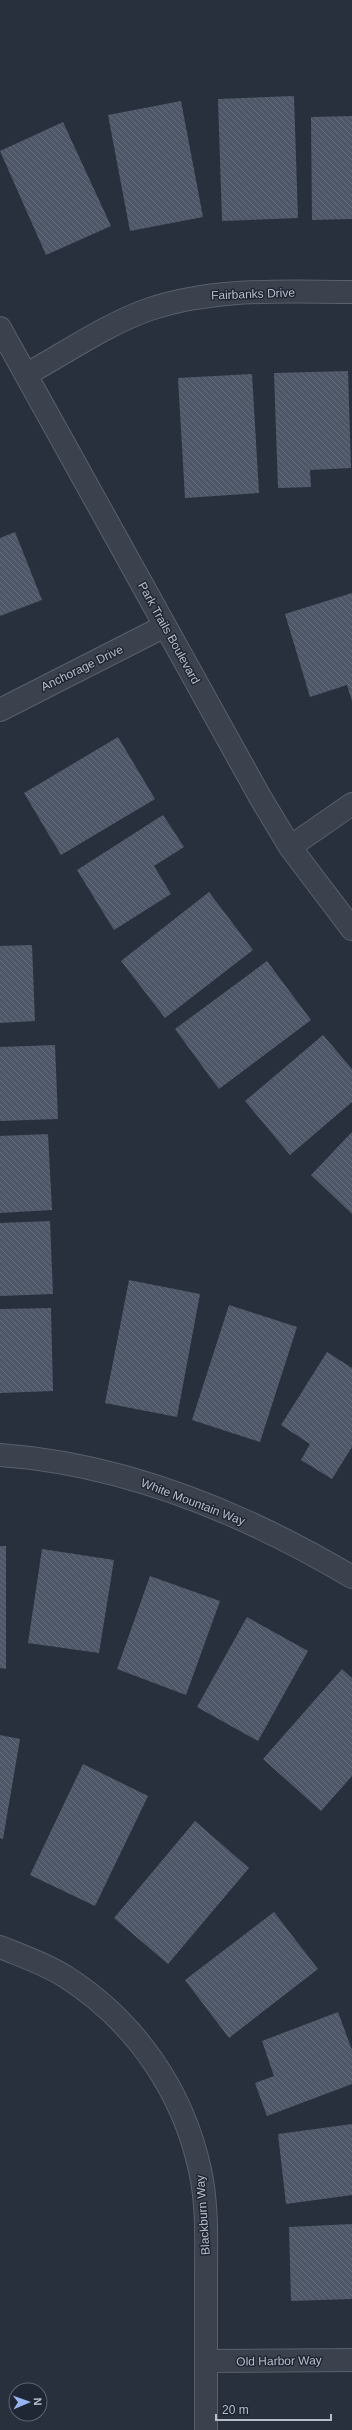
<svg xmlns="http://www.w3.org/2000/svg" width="352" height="2430" font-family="Helvetica,sans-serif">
  <defs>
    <pattern id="building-back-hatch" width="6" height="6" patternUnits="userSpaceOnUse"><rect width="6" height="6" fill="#4e5767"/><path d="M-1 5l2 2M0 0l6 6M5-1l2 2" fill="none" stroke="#656d7b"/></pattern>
  </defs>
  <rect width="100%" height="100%" fill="#28303e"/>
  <path fill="url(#building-back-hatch)" d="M294,96L298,218L222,221L218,99Z
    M181,101L203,217L130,231L108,115Z
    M352,116V219L312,220L311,117Z
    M63,122L111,226L46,255L0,151Z
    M348,371L351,468L310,470L311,487L278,488L274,373Z
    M252,374L259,493L185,498L178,378Z
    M15,532L42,600L0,616V538Z
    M352,593V701L347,685L310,697L285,614Z
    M118,737L155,799L61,855L24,793Z
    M163,815L184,847L154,866L171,894L114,930L77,870Z
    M209,892L253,950L165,1018L121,961Z
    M32,945L35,1021L0,1023V946Z
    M267,961L311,1020L219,1089L175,1029Z
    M323,1035L352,1069V1102L290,1155L245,1101Z
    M55,1045L58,1119L0,1121V1047Z
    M352,1132V1214L311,1175Z
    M48,1134L52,1210L0,1213V1136Z
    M50,1221L53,1294L0,1296V1223Z
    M129,1280L200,1294L177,1417L105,1403Z
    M229,1305L297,1327L260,1442L192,1420Z
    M51,1308L53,1391L0,1393V1309Z
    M327,1352L352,1368V1447L332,1479L301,1460L310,1444L281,1425Z
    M0,1546H6V1669L0,1668Z
    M42,1549L114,1560L99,1653L28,1643Z
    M150,1576L220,1601L186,1695L117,1669Z
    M247,1617L308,1651L258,1741L197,1707Z
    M342,1669L352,1678V1776L321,1811L263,1759Z
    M0,1735L20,1739L3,1839L0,1838Z
    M83,1764L148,1796L95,1906L30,1875Z
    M195,1821L249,1868L168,1964L114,1918Z
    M274,1912L318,1969L229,2038L185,1980Z
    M338,2012L352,2050V2084L267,2116L255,2083L274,2076L262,2041Z
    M352,2124V2195L286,2204L278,2134Z
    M352,2224V2299L291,2301L289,2227Z"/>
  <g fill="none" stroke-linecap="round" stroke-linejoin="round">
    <g stroke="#59606c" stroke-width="24">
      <path id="street" d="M0,328L260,797L290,847L352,929
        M27,374C67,352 107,324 150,309C215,287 285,292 352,292
        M0,710L165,626
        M290,847L352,804
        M0,1455C125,1464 246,1514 352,1577
        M0,1947C22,1956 46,1964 66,1977C135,2021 183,2091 200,2170C208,2206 206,2245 206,2282C206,2331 206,2381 206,2430
        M206,2361L352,2360"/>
    </g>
    <use href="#street" stroke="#3b424e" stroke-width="22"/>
  </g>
  <g text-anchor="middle" stroke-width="3" stroke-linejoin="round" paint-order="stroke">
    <g font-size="12" fill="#b8bdc9" stroke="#202734">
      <text transform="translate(253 294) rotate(-2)" y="4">Fairbanks Drive</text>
      <text transform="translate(169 633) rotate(61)" y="4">Park Trails Boulevard</text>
      <text transform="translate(82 668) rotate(-26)" y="4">Anchorage Drive</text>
      <text transform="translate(193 1502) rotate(21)" y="4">White Mountain Way</text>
      <text transform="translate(203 2215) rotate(-94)" y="4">Blackburn Way</text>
      <text transform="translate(279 2361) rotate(-1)" y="4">Old Harbor Way</text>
    </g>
  </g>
  <g transform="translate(28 2402) rotate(88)"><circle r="19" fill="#202734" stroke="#5d6370"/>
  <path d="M0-3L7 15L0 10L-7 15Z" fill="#96b4f0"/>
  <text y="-6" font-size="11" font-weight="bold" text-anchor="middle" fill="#b8bdc9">N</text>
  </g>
  <path d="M216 2414v6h115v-6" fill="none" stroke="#b8bdc9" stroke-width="2"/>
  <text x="222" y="2414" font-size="12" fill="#b8bdc9" stroke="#202734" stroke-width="3" paint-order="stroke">20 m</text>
</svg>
